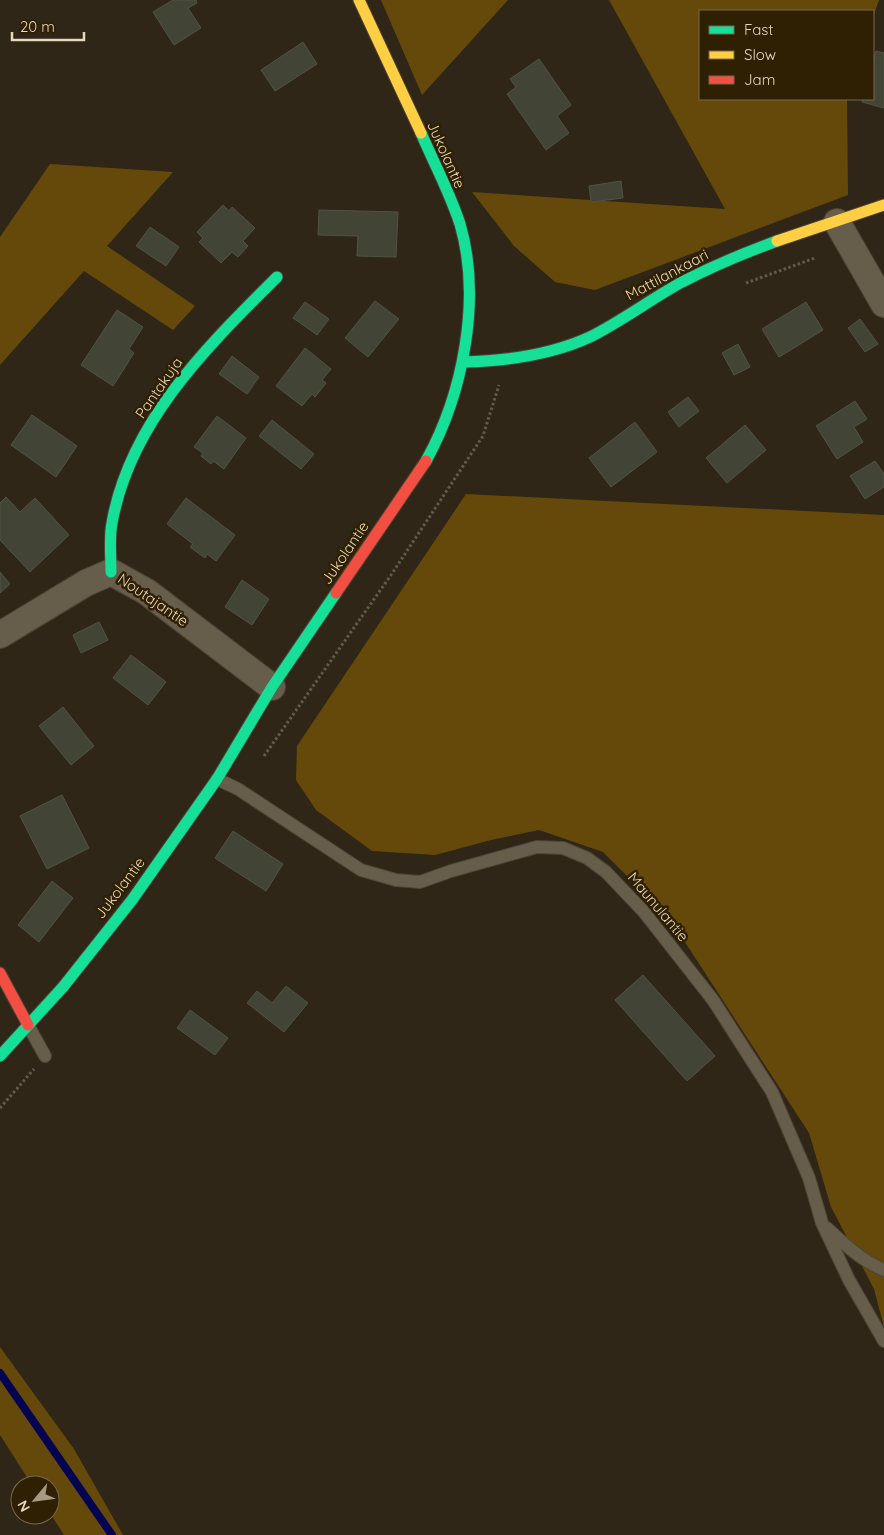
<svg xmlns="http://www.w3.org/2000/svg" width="884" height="1535" font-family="Quicksand,sans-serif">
  <rect width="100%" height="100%" fill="#2f2617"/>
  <path fill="#64490b" d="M381,0H508L422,95Z
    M609,0H879L873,17V11H700V99H847L848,195L595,290L555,282L514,246L472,192L725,209Z
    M50,164L173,172L107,246L195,306L173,330L84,271L0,365V237Z
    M466,494L884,515V1327L874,1289L831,1207L809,1133L670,919L603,852L539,830L491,840L435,855L372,851L316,810L296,780L297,746Z
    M0,1347L74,1449L123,1535H64L50,1513V1485H32L0,1435Z"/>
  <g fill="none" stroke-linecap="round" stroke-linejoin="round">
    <path stroke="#040351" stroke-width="8" d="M0,1373L112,1535"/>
  </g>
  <path fill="#424536" stroke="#505444" d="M173,0H196L197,3L188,8L201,28L174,45L153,12Z
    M303,42L317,64L275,91L261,70Z
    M876,51L884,53V108L862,102L863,99H873V62Z
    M539,59L571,105L557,116L569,133L546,150L507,94L516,87L510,79Z
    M621,181L623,198L591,202L589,186Z
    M223,205L229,211L232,207L255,228L243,241L248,246L238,257L232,252L221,263L199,242L203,238L197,232Z
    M319,210L398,212L396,257L357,256L358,236L318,235Z
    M150,227L179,247L166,266L136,246Z
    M375,301L399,319L368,357L345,338Z
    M305,302L329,319L317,335L293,318Z
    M806,302L823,330L779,357L762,329Z
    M117,310L143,327L129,349L134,353L113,386L81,365Z
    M860,319L878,344L865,352L848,328Z
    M738,344L750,367L734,375L722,353Z
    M305,348L331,369L322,380L326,383L315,397L312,394L302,406L276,386Z
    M232,356L259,377L247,394L219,374Z
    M688,397L699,411L679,427L668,412Z
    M855,401L867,419L854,427L863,442L837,459L816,426Z
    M32,415L77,446L56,477L11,445Z
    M217,416L246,438L224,469L213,461L211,464L201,456L203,453L194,447Z
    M272,420L314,454L301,469L259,436Z
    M635,422L657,452L611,487L589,458Z
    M745,425L766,450L727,483L706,458Z
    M875,461L884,474V487L865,499L850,476Z
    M6,497L20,512L35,498L69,535L30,572L0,540V503Z
    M186,498L235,535L216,561L207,554L205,558L190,547L193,544L167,524Z
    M0,572L10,584L0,593Z
    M242,580L269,599L252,625L225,607Z
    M99,622L108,640L81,653L73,635Z
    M131,655L166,682L148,705L113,678Z
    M63,707L94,746L71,765L39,726Z
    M62,795L89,848L47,869L20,816Z
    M233,831L283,864L266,891L215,858Z
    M52,881L73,898L39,942L18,925Z
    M643,975L715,1056L687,1081L615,1000Z
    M286,986L308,1003L284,1032L247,1003L257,991L272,1003Z
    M190,1010L228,1038L215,1055L177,1028Z"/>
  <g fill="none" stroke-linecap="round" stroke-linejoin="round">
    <g stroke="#4d4436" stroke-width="14">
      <path id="lane" d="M217,779L238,789L361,870L396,880L420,882L451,871L537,847L563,848L587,858L606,872L644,912L713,1000L772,1092L809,1178L822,1223L849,1280L884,1341
        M28,1025L45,1056
        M827,1228C844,1244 862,1261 884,1270"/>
    </g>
    <g stroke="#4d4436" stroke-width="28">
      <path id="street" d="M837,222L884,304
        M0,635L86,583L111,572L147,592L272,687"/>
    </g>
    <g stroke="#4d4436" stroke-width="13">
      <path id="fast" d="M421,133C434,163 450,193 460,224C482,299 463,394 426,461
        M463,362C506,361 551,355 590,337C622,321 651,299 682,282C713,266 744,253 777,241
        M111,572C111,556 109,538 112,523C130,421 208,346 277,277
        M0,1056L63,987L132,900L217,779L272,687L336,593"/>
    </g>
    <g stroke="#4d4436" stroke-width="13">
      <path id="slow" d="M359,0L421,133
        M777,241L884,205"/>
    </g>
    <g stroke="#4d4436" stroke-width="13">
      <path id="jam" d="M336,593L426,461
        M0,973L28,1025"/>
    </g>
    <path stroke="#635b4b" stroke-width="3" stroke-dasharray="2.5 2.5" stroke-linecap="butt" d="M746,283L815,258
      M264,756L391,575L483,436L499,385
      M0,1108L34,1069"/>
    <use href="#lane" stroke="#675d4b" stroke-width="12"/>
    <use href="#street" stroke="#675d4b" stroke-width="26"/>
    <use href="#fast" stroke="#16e098" stroke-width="11"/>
    <use href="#slow" stroke="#ffcf43" stroke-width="11"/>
    <use href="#jam" stroke="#f24e42" stroke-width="11"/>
  </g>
  <g text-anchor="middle" stroke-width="5" stroke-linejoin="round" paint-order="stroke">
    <g font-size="15" fill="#e7d7bc" stroke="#2f2003">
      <text transform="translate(446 155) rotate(66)" y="5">Jukolantie</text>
      <text transform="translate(667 275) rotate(-28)" y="5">Mattilankaari</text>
      <text transform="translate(159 388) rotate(-55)" y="5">Pantakuja</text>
      <text transform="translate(345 553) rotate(-56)" y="5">Jukolantie</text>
      <text transform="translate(153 600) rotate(34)" y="5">Noutajantie</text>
      <text transform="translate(120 888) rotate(-53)" y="5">Jukolantie</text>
      <text transform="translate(658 907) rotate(50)" y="5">Maunulantie</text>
    </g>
  </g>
  <rect x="699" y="10" width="175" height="90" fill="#2f2003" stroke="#79694d"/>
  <rect x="709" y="26" width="25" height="8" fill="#16e098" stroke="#79694d"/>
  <text x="744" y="35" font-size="15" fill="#e7d7bc">Fast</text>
  <rect x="709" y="51" width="25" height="8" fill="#ffcf43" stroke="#79694d"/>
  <text x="744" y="60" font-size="15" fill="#e7d7bc">Slow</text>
  <rect x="709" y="76" width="25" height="8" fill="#f24e42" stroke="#79694d"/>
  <text x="744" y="85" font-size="15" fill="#e7d7bc">Jam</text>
  <g transform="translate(35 1500) rotate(241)"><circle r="24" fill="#2f2003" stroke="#79694d"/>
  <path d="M0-4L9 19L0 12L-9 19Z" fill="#a79982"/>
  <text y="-8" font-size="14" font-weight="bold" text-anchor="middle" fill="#e7d7bc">N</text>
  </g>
  <path d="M12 32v8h72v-8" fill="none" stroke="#e7d7bc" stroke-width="2.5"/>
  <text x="20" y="32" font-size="15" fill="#e7d7bc" stroke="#2f2003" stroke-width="4" paint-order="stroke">20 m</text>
</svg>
